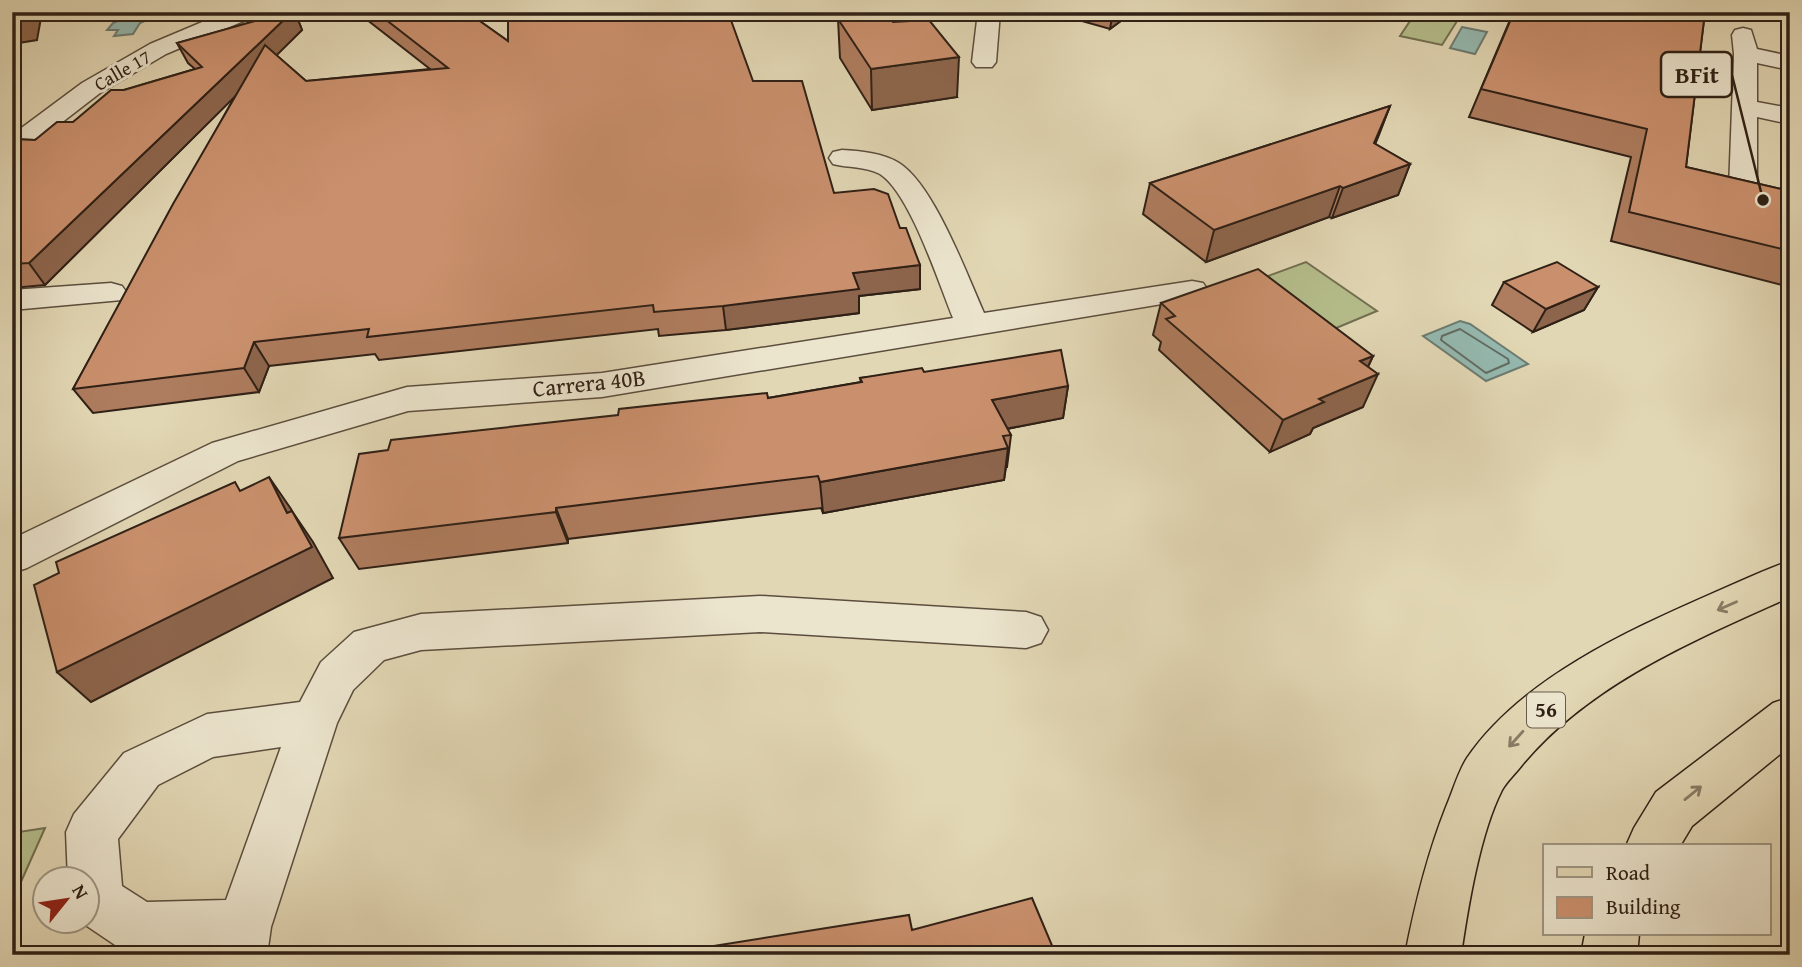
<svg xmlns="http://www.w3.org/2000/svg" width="1802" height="967" font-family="'Gentium Book Plus',serif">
  <rect width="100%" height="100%" fill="#e2d7b4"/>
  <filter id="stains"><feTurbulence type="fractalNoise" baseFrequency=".00286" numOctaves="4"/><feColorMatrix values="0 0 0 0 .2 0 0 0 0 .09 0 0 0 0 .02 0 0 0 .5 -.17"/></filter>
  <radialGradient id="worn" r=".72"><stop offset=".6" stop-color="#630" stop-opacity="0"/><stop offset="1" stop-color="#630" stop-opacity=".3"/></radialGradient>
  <path fill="#b5be8c" stroke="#726f51" stroke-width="2" d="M1416,12H1434L1459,18L1442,45L1400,36Z
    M1306,262L1377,311L1329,331L1260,279Z
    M45,828L12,902V833Z"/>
  <path fill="#95b9b0" stroke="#6c7c72" stroke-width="2" d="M139,12H165L140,23L133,34L114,36L118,30H107L113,23Z
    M1462,27L1487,32L1475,54L1450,48Z
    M1460,321L1470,324L1528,364L1486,381L1423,336Z"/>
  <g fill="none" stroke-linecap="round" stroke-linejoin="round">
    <path stroke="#626c63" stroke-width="2" d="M1460,329L1508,359L1509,363L1486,373L1441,340L1442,336Z"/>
    <g stroke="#5c4e3e" stroke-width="3">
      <path id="minor" d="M226,12H256L253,17L166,54L100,93L21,154L12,156V135L82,83L150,44Z
        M978,12H1000L996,62L992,67H976L972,62Z
        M1743,28L1751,30L1757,49L1790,56V70L1757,63V102L1790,108V124L1757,117V187L1790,199V218L1739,201L1729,189L1734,54L1732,35L1735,30Z
        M842,150C861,151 883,153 899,163C934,185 967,275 984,313L1192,281L1203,283L1208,290L1203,297L1192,299L602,397L408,411L238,461L27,568L12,573V539L212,443L407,387L602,373L953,318C939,284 910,193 880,174C865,166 848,168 833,164L829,158L833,152Z
        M111,283L122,286L127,293L122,300L12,310V290Z
        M760,596L1026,612L1041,617L1048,630L1041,643L1026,648L760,632L421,650L384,660L353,690L337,723L271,927L267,955H134L121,949L81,922H88V880H68L66,832L74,814L124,753L207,714L300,702L321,662L354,632L421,614ZM281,747L226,900L147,902L122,886L118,839L158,785L213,757Z"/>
    </g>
    <g stroke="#2f2016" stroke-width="3">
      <path id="major" d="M1790,561V597C1695,640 1590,683 1522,765C1516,773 1507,781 1502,790C1480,833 1468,907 1461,955H1405C1415,904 1427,855 1446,807C1453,791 1458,772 1467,758C1521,679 1627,631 1711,594C1737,583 1763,570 1790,561Z
        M1790,697V746L1692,826L1680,846H1626L1634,828L1656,792L1773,703Z
        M1585,934H1639L1637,955H1581Z"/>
    </g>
    <use href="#minor" fill="#ece5ce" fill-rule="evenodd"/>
    <use href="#major" fill="#e2d7b4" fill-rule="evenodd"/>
  </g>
  <path fill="#ae7c5e" stroke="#2f2016" stroke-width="2" d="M287,12H295L302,30L276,55L306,81L430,69L357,12H467L508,41L753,81L834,193L900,228L920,265V289L859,296V313L726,330L659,336L658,329L379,360L375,354L269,366L259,392L93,413L73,389L235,96L45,285L12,288V139L35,140L73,122L124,90L195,69L188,63L177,43Z
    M1050,12H1133L1110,29Z
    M1502,12H1705L1686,167L1790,191V274L1782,285L1611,241L1631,157L1469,117L1510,20L1499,18Z
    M838,19L893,22L957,97L872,110L840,58Z
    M1390,106L1375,144L1410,164L1398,195L1332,218L1329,217L1206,262L1143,214L1150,183Z
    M1504,282L1598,287L1584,310L1533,332L1492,305Z
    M1161,303L1373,356L1368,367L1363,407L1313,428L1310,434L1270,452L1159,350L1161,342L1153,335Z
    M924,372L1068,386L1063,418L1007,429L1011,435L1007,467H1006L1004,480L823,513L821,508L568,539V543L359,569L339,538L768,398L861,382L860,378Z"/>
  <path fill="#8d654c" stroke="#2f2016" stroke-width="2" d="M12,12H42L37,40L12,44Z
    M292,12H295L302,30L45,285L29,263Z
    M1113,12H1133L1110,29Z
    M959,57L957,97L872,110L871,69Z
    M1390,106L1379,135L1363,173L1374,143Z
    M1410,164L1398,195L1332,218L1343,188Z
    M1340,186L1329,217L1206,262L1214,230Z
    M920,265V289L859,296V313L726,330L723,306L853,273Z
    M1598,287L1584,310L1533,332L1546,309Z
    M254,342L269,366L259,392L244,368Z
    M1373,356L1361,381L1378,374L1363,407L1313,428L1310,434L1270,452L1283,420L1319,399L1360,361Z
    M1068,386L1063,418L990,432L992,400Z
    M1008,448L1004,480L823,513L820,482Z
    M269,477L291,509L309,545L287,513Z
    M556,508L568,539V543L556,512Z
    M292,511L313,542L333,578L91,702L57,672Z"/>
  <path fill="#ca906d" stroke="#2f2016" stroke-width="2" d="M287,12H292L29,263L12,264V139L35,140L57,122H73L111,90H124L202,67L177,43Z
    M376,12H467L508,41V12H728L753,81H802L834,193L874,189L888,194L900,228H906L920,265L853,273L859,289L723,306L654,312L653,305L367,337L369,329L254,342L244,368L73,389L173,204L265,45L306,81L448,68Z
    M1514,12H1705L1686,167L1790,191V251L1629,212L1647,129L1481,89Z
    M886,13L893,22L929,20L959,57L871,69L838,19Z
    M1390,106L1374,143L1410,164L1343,188L1340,186L1214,230L1150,183Z
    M1557,262L1598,287L1546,309L1504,282Z
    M1258,269L1373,356L1360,361L1378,374L1319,399L1324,402L1283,420L1166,319L1175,316L1161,303Z
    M1061,350L1068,386L992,400L1011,435L1003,436L1008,448L820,482L818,476L556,508V512L339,538L359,454L388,450L391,440L618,415L619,409L767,393L768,398L862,382L860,378L922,368L924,372Z
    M269,477L287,513L292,511L312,547L57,672L34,585L59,573L56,562L235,482L240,491Z
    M1032,898L1056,955H657L909,915L912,930Z"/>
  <defs><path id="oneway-shaft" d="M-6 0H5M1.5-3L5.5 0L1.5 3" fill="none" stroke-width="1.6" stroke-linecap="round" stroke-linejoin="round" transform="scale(1.75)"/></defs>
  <g stroke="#887c65">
    <use href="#oneway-shaft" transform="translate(1727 606) rotate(156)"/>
    <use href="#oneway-shaft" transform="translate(1516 739) rotate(132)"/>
    <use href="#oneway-shaft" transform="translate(1693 793) rotate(-39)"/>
  </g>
  <g text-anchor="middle" stroke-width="6" stroke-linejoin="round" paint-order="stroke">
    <g font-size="19" fill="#2f2016" stroke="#ece5ce">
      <text transform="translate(122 70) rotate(-30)" y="7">Calle 17</text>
    </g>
    <rect fill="#ece5ce" stroke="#685b4d" stroke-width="2" x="1527" y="692.5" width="38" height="35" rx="5"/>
    <g font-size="21" font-weight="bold" fill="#2f2016">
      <text x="1546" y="717">56</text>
    </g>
    <g font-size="23" fill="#2f2016" stroke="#ece5ce">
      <text transform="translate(589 383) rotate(-6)" y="8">Carrera 40B</text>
    </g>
  </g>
  <path fill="none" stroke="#2f2016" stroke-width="2.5" d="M1763 200L1732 75"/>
  <circle fill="#2f2016" stroke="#ece5ce" stroke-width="2.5" cx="1763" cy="200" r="7"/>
  <rect fill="#ece5ce" stroke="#2f2016" stroke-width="2.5" x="1661" y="52" width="71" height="45" rx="7"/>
  <g font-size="24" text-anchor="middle" font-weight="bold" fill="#2f2016">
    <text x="1697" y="83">BFit</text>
  </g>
  <rect width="1802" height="967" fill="none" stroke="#e2d7b4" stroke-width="42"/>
  <rect x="14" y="14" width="1774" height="939" fill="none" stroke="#2f2016" stroke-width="3.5"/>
  <rect x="21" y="21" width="1760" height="925" fill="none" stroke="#2f2016" stroke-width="2"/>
  <rect x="1543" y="844" width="228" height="91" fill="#ece5ce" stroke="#a09684" stroke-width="2"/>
  <rect x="1557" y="867" width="35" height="10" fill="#e2d7b4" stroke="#a09684" stroke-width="2"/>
  <text x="1606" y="880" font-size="21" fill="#2f2016">Road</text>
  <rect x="1557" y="897" width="35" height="21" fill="#ca906d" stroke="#a09684" stroke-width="2"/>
  <text x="1606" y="914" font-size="21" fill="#2f2016">Building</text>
  <g transform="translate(66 900) rotate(60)"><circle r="33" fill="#ece5ce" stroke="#a09684" stroke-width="2"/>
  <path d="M0-5L12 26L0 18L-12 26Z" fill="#8f2418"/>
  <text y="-10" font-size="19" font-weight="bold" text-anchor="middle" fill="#2f2016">N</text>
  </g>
  <rect width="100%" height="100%" filter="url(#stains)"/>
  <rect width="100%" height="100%" fill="url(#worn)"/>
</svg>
